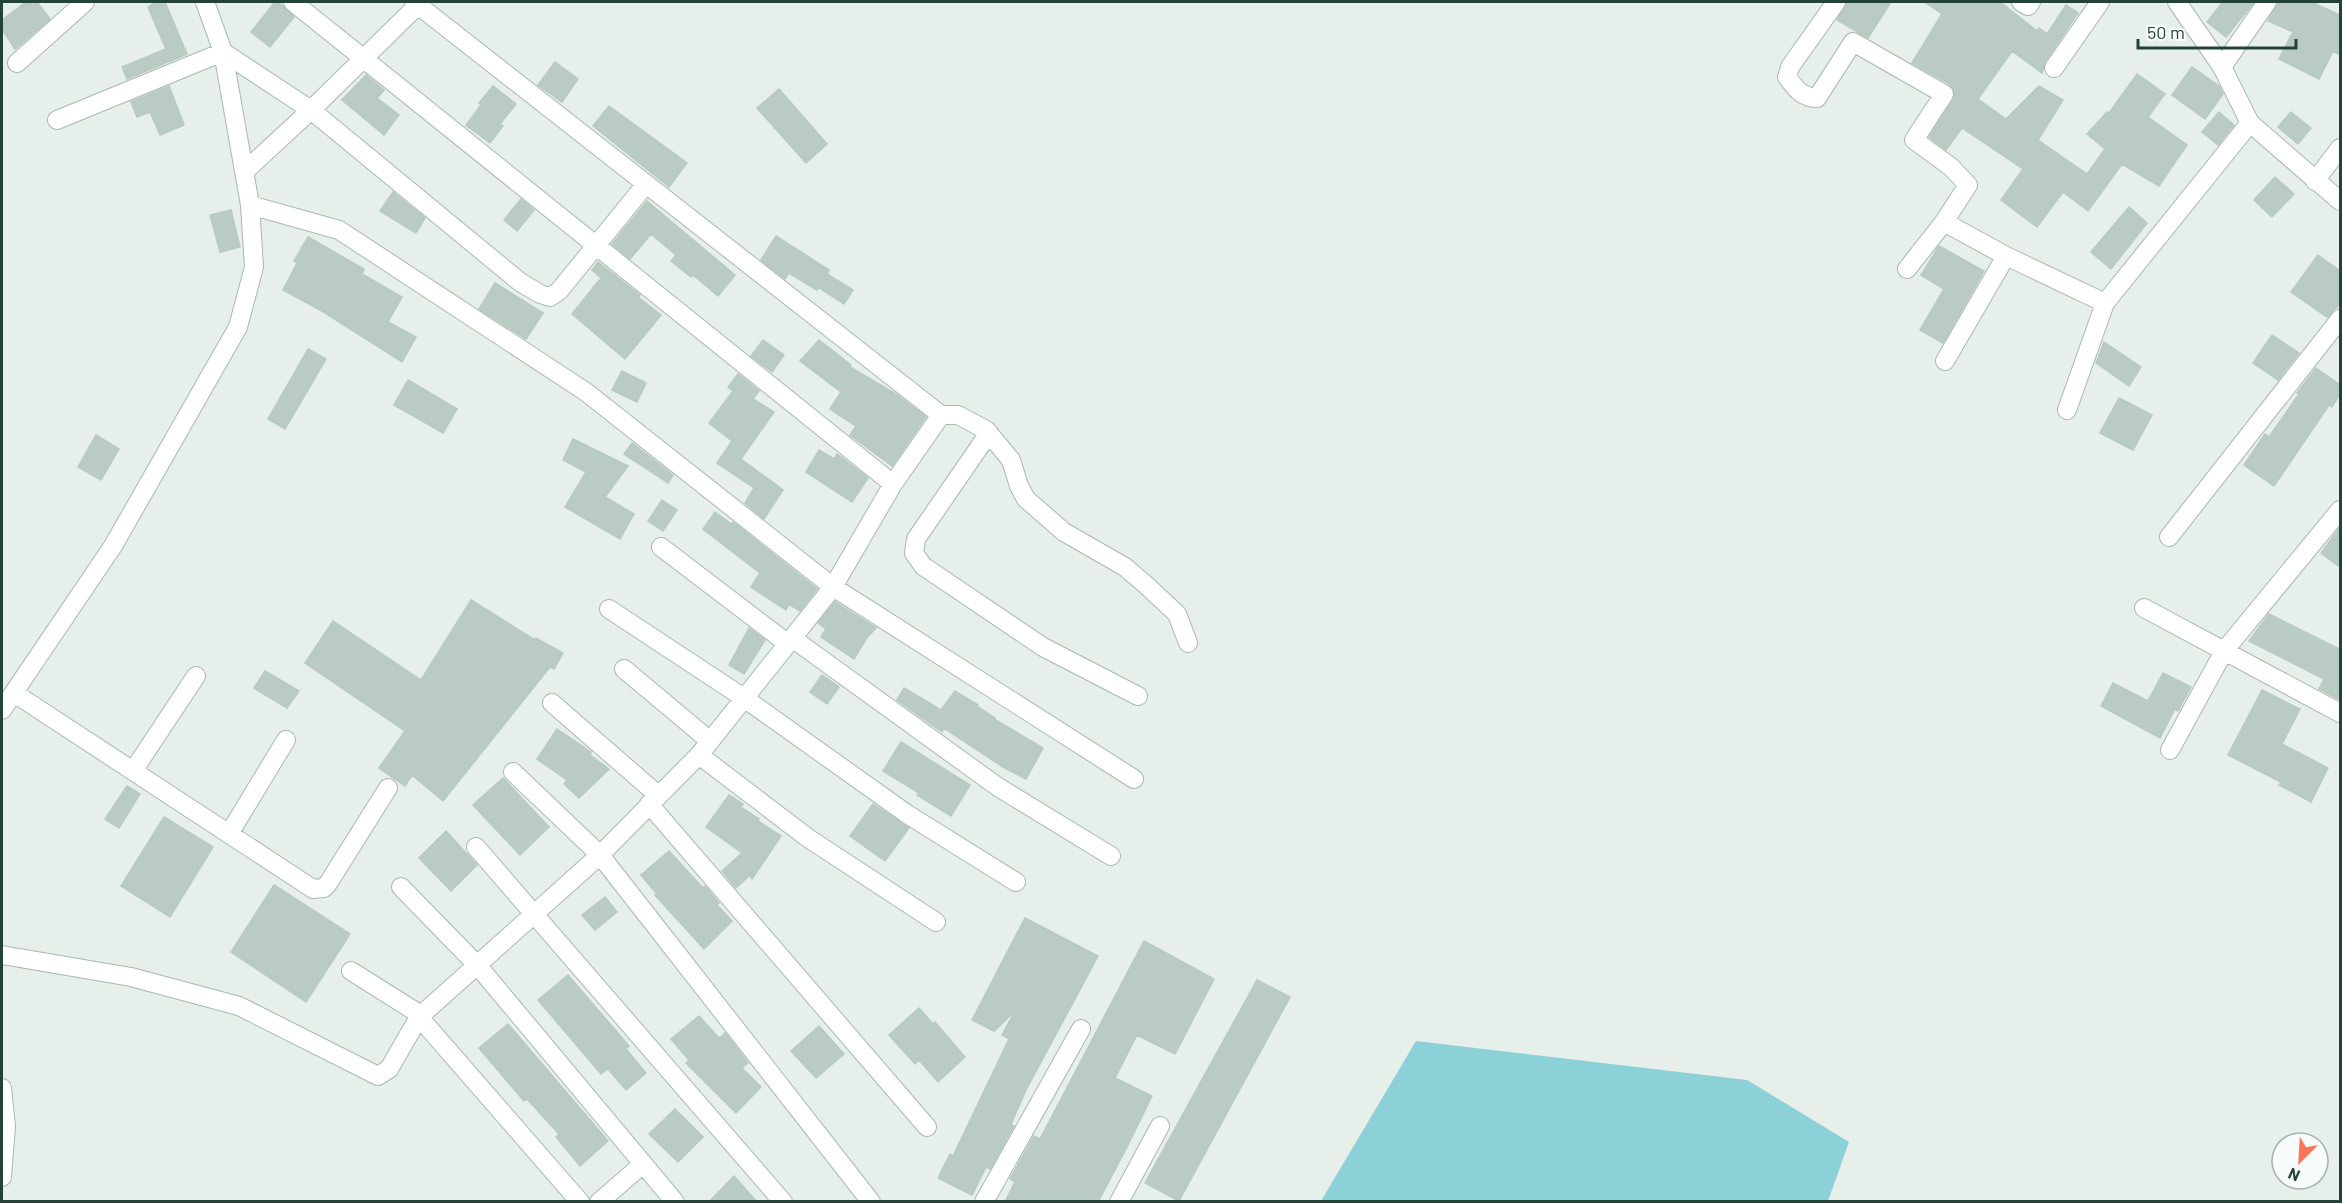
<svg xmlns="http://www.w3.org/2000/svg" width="2342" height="1203" font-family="Barlow,sans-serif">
  <rect width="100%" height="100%" fill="#e6efea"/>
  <path fill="#8bd1d7" d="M1416,1041L1747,1080L1849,1142L1828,1201H1321Z"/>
  <path fill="#bacbc3" stroke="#b7cac1" stroke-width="1.5" d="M26,2H37L50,19L15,49L2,29V20Z
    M156,2H165L187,54L127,79L122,67L166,49L148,7Z
    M275,2L282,5L294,17L270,47L251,32Z
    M1847,2H1891L1868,38L1837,20Z
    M1925,2H2000L2037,31L2039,28L2047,34L2066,5L2078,13L2045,62L2042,73L2012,51L1978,99L2006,119L2039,86L2063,100L2038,140L2087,174L2105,149L2087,134L2107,112L2109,113L2137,74L2165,94L2148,117L2187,145L2159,186L2122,164L2088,211L2063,192L2037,227L2001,200L2023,169L1962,128L1946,150L1929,137L1953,100L1955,94L1950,84L1912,63L1942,14Z
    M2223,2H2254L2226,37L2207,22Z
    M2278,2H2311L2340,15V55L2333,51L2319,79L2279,59L2293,32L2268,21Z
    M555,62L578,79L562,102L538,85Z
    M2192,67L2219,86L2223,94L2205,119L2172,95Z
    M366,75L384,90L377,98L399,115L384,135L342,100Z
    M169,86L184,125L160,135L150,112L137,117L131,102Z
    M493,86L516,104L500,124L503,126L490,143L466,125L481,105L479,103Z
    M779,89L827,144L806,163L757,108Z
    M609,106L687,163L669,187L593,126Z
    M2219,112L2234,125L2218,145L2202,132Z
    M2291,112L2311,128L2298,144L2278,127Z
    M2275,177L2294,194L2272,217L2254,200Z
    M393,192L425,218L416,233L380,211Z
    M521,199L534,210L517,231L504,220Z
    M647,201L735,275L718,296L693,275L691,277L671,261L676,255L651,234L630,259L612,244Z
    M2129,207L2147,223L2111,269L2091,252Z
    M231,210L240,247L220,252L210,215Z
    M776,236L829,270L827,274L853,290L844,304L818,287L817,290L789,273L785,279L761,260Z
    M308,237L364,269L362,274L402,297L388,322L416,337L402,362L322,311L283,290L297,263L294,261Z
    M1939,246L1984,271L1943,343L1920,330L1944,289L1921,275Z
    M2318,255L2340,271V304L2327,317L2291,292Z
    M598,262L640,295L638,297L661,315L625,359L572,314L601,278L592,270Z
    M495,283L543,313L526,339L479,309Z
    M2272,335L2299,353L2278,380L2253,363Z
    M763,340L784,355L772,372L751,356Z
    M819,340L851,365L850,367L896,394L926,417L892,466L850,435L856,426L830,409L841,392L800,361Z
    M2104,342L2141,367L2129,386L2096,363Z
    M308,349L326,359L285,429L268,419Z
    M2316,368L2340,385V394L2332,407L2329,405L2274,486L2244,465L2265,434L2269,437L2299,394L2297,393Z
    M622,371L646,383L637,402L612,390Z
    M738,374L759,391L753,399L774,412L741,459L783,490L764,519L745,503L754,488L717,463L732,441L709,423L733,391L728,387Z
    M408,380L457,409L443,433L394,405Z
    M2119,398L2152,415L2133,450L2100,433Z
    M96,435L119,449L101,480L78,467Z
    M573,439L628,466L605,497L634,514L620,539L565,507L586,472L563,460Z
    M632,443L673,475L668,483L624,454Z
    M819,450L834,459L837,454L868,478L852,502L806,472Z
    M662,500L677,510L663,531L648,521Z
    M715,512L731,524L733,522L817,589L800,611L789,604L786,610L751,587L760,573L703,529Z
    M2340,527V567L2321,553Z
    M471,600L535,640L536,638L563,653L554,669L550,667L443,801L412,775L405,786L379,768L405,731L305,663L333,621L421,680Z
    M835,602L876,628L866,639L854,659L821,637L826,629L818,623Z
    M2269,614L2339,649L2340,647V700L2319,689L2324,679L2249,641Z
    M749,628L765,640L744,674L729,665Z
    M265,671L299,691L287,708L254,688Z
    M2163,673L2191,687L2178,711L2175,709L2160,738L2101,706L2113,683L2148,701Z
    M822,675L839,687L827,704L810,692Z
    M904,688L941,710L955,691L978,705L977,706L995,718L994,719L1043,748L1026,779L1003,767L944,728L942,732L897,700Z
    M2262,690L2300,709L2282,744L2328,768L2311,802L2279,785L2281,782L2228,755Z
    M557,729L591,752L590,755L609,769L579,798L564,784L567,780L537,759Z
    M901,742L970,785L951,816L917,795L919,793L883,771Z
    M503,778L549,827L520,855L473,805Z
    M127,786L140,794L119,828L105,819Z
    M729,795L743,804L741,807L759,819L758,821L781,836L752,879L750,875L736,888L722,871L742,853L706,827Z
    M873,804L909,828L885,861L850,836Z
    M164,817L213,847L170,917L121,886Z
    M446,831L477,865L451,891L419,858Z
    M669,851L703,888L705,886L719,903L717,905L732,921L704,949L655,895L657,894L641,875Z
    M274,885L350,934L306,1002L231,952Z
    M605,897L617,912L595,930L582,915Z
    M1025,918L1098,956L1026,1090L1011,1124L1014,1126L990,1169L986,1167L972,1195L938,1178L950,1154L953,1156L1009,1039L1002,1035L1015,1011L994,1031L972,1020Z
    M1144,941L1214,979L1175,1054L1137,1035L1115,1078L1152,1096L1127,1147L1098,1202H1005L1015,1182L1010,1179L1034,1136L1040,1139Z
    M568,975L629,1046L626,1049L646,1073L626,1090L608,1069L601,1074L538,1000Z
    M1257,980L1290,997L1179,1201L1145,1183Z
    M919,1008L933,1024L935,1022L965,1057L938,1082L919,1060L915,1064L889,1035Z
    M699,1016L717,1036L720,1038L725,1033L748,1063L742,1068L761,1087L736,1113L686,1063L689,1060L671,1039Z
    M508,1024L608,1141L580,1166L556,1137L559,1134L527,1099L524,1101L479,1048Z
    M819,1026L844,1054L816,1078L791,1051Z
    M675,1109L703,1137L678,1162L649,1134Z
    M734,1176L757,1202H709Z"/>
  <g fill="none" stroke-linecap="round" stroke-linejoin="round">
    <g stroke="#a8b8b1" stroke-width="20">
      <path id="minor" d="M293,2L893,484
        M414,2L941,415H958L986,430L1011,460L1019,486L1026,499L1064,532L1125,567L1146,585L1177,614L1188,643
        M1836,2L1790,67L1787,77C1795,88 1802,98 1817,98L1853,42L1944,94L1914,140L1951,167L1968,185L1944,222L1907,269
        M2021,2L2028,6L2031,2
        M2177,2L2222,67L2250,123L2340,201
        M17,63L85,2
        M2222,67L2267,2
        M2054,68L2100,2
        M57,120L223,52L311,110L520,282L540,294L550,297L559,291L646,184
        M245,171L311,110L418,5
        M2315,181L2340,148
        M250,205L339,230L586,392L833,587L1134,779
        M1944,222L2006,256
        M1945,361L2006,256L2105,303L2250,123
        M2067,410L2105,303
        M989,433L916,539L914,553L923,566L1043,647L1138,696
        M2169,537L2340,319
        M661,547L787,643
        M2144,608L2340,713
        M609,609L744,698L907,814L1016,882
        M792,638L998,787L1111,856
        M624,669L710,741
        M14,693L313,889L324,888L329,882L388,788
        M552,703L658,795
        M2,710L113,546L238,327L254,267L250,205L223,52L205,2
        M2170,750L2224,651L2340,510
        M699,755L808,838L936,922
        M133,771L196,676
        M513,772L600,855L871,1202
        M649,804L927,1127
        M229,834L286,740
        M476,847L783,1202
        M401,887L478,966L675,1202
        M2,955L131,977L239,1006L378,1076L389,1069L419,1017L600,855L699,755L833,587L893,484L941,415
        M351,971L421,1015
        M419,1017L580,1202
        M2,1088L6,1126L2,1177
        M599,1202L643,1164
        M984,1202L1081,1029
        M1119,1202L1160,1126"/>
    </g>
    <use href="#minor" stroke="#fff" stroke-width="18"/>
  </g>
  <rect width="2342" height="1203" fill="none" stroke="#234338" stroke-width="6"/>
  <g transform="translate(2300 1161) rotate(204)"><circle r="28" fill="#f7fbf9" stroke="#a2b1ac" stroke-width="1.5"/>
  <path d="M0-4.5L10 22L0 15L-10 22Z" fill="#fb7458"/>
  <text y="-9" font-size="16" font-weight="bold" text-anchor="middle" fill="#234338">N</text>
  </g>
  <path d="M2138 39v9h158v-9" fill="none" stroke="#234338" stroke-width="3"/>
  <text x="2147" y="39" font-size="18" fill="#234338" stroke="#f7fbf9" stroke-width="4.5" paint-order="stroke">50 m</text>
</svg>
